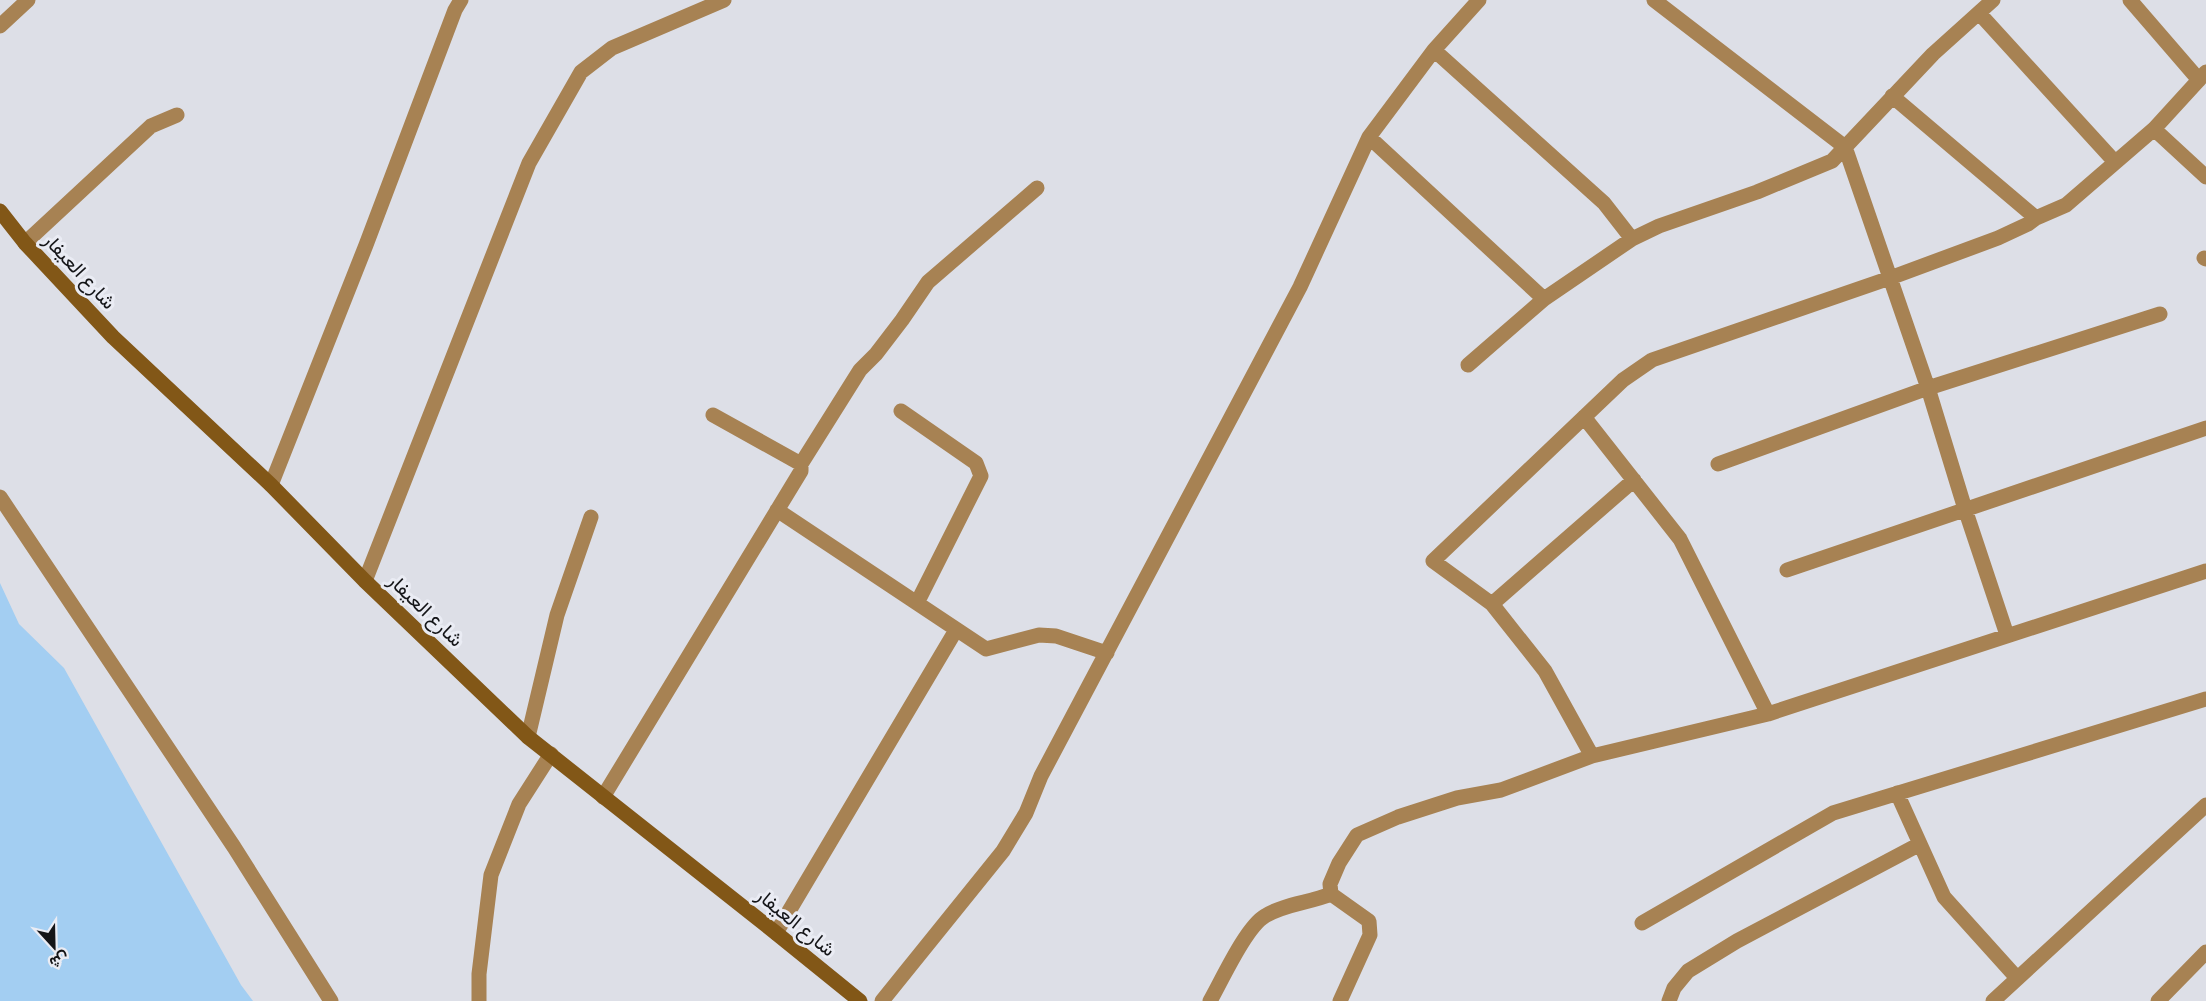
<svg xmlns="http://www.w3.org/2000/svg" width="2206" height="1001" font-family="'Crimson Pro',Vazirmatn,serif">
  <rect width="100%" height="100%" fill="#dddfe7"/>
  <path fill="#a3cef2" d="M0,583L19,624L64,668L241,985L253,1001H0Z"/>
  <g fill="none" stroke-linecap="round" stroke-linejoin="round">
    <path stroke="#a78253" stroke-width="15" d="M1654,0L1845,147L1928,388L1965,509L2007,635
      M2130,0L2199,80
      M1979,13L2115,162
      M0,26L28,0
      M1434,50L1604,203L1632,239
      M1892,96L2036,218
      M2154,129L2206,177
      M1369,137L1544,299
      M25,243L151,126L177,115
      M2204,258L2206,259
      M1468,365L1544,299L1632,239L1659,226L1757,192L1832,161L1933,54L1993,0
      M901,411L976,463L981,476L917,603
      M1584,417L1680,539L1768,714
      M801,464L860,370L876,354L902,320L928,282L1037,188
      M1718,464L1928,388L2160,314
      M271,485L366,245L455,10L461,0
      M0,497L234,847L331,1001
      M777,510L986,649L1039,635L1056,636L1107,653
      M1787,570L2206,428
      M365,581L529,163L581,72L612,48L724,0
      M1492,604L1634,480
      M528,737L557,615L591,517
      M1592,756L1545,671L1492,604L1433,561L1623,380L1652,360L1890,278L1998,238L2028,224L2036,218L2066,205L2154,129L2206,72
      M1897,793L1944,897L2017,978
      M603,797L801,471V464L713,415
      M1642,923L1833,813L2206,699
      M776,933L956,630
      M479,1001V974L491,875L519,804L551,754
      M882,1001L1003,851L1026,813L1041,776L1300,287L1369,137L1434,50L1479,0
      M1210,1001C1222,980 1246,927 1265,916C1284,904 1309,903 1331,894
      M1340,1001L1370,935L1369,921L1331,894L1330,884L1339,863L1357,835L1398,817L1457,798L1501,790L1592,756L1768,714L2206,571
      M1669,1001L1674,988L1688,971L1737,941L1920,844
      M1993,1001L2206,805
      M2158,1001L2206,952"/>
    <path stroke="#825717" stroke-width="15" d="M0,211L25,243L113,337L271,485L365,581L528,737L776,933L860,1001"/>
  </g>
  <g text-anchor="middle" stroke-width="6" stroke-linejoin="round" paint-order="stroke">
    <g font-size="20" fill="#141518" stroke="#eaecf4">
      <text transform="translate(80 271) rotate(47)" y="7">شارع العيفار</text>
      <text transform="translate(426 610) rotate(44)" y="7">شارع العيفار</text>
      <text transform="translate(796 922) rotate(39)" y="7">شارع العيفار</text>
    </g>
  </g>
  <g transform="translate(54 947) rotate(158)" stroke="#eaecf4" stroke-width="4.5" paint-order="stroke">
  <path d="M0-4.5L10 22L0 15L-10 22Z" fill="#141518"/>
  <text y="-9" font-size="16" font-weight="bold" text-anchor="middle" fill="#141518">ش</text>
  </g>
</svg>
